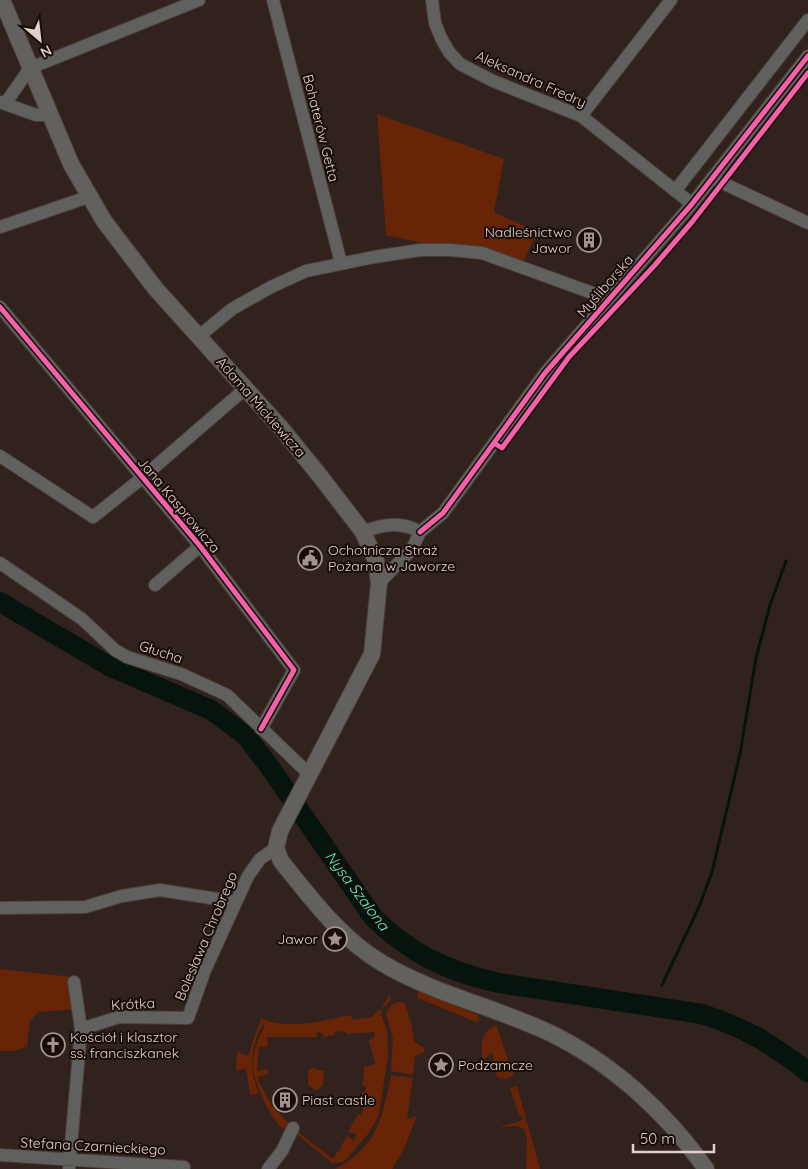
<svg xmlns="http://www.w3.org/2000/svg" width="808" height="1169" font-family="Quicksand,sans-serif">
  <rect width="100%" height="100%" fill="#31221d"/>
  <path fill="#672407" d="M377,114L504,159L494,212L537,232L521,267L496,259L386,235Z
    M0,969L73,977L78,1009L38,1012L30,1021L27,1047L13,1051H0Z
    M417,990L478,1015L480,1020L476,1022L418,998Z
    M389,995L391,1000L383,1008L381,1015L387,1030L388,1056L379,1115L368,1134L348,1157L343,1162L332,1163L294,1132L297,1131L333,1159L337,1152H340L339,1150L347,1136L354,1140L357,1134L348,1132L358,1114L361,1115L364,1106H361L362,1092H365L366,1087L363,1086L364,1067L375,1064L369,1040L375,1037L374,1032L346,1034L345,1031L335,1032V1035L323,1037L322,1033L317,1032V1037H267L268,1046L259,1047L257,1071L268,1069V1074L257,1078L272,1106L289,1124L286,1131C272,1123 254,1083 253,1067C252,1054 258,1037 265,1026L263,1024C250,1047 249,1070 259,1094L250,1095L246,1068L236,1071L237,1052L248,1056L261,1018C288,1031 324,1020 351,1015L352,1020L372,1017L377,1011L381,1010Z
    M398,1002L405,1003L412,1026L414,1041L424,1048L425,1052L415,1056L413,1075L391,1071L393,1039L386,1014L391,1005Z
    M496,1025L514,1076L504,1079L497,1077L492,1053L483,1060C480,1045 481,1032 496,1025Z
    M312,1068L324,1071L323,1085L317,1091L308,1085V1071Z
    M391,1075L413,1078L407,1119L417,1116L403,1151L392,1169H335C376,1148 383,1118 391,1075Z
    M517,1086L540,1169H526L527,1139L524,1129L517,1126L499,1127L523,1120L521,1115H519L510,1088Z"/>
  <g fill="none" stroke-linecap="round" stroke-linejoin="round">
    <path stroke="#07130d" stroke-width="3" d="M662,985L699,907L712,872L740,754L756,658L770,605L786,561"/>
    <path stroke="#07130d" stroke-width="20" d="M0,602L109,666L211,710L245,735L269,766L373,917C410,954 449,972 499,983L702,1014C748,1029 770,1043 808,1072"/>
    <g stroke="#4b3f3a" stroke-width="14">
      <path id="minor" d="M273,0L341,263
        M432,0L435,23L441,38L449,52L460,64L493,81L581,116L692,204
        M0,102L36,115H50
        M5,104L30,68L199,0
        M581,116L671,0
        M712,178L808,223
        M675,191L808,20
        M0,227L88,197
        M0,307L200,546L294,670L261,729
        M198,337L232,309L271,287L306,271L374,257L420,250H451L482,253L609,299
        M0,456L93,517L142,478L246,388
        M363,532C382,524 402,521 420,532
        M0,563L82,619L115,650L127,657L181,674L227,695L309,774
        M379,583L412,549L420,532L443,513L545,373L692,204L808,56
        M155,585L200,546
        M0,908L85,907L122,896L160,890L236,902
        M81,1029L119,1017L188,1018L205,970L248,876L260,859L276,848
        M0,1155L184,1167
        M69,1169L81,1029L74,982
        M268,1169L282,1151L293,1128"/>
    </g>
    <g stroke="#4b3f3a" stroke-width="18">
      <path id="major" d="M2,0L71,164L104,221L155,288L281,428L320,476L363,532L376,561L379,583L372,654L280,831L276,848L281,861C310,897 341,939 382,963C434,994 495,1007 550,1033C612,1063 667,1113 706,1169"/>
    </g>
    <use href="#minor" stroke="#60615e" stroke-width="12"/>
    <use href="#major" stroke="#63615e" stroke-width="16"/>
    <g stroke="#180c08" stroke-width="8">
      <path id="cycleway" d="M0,307L200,546L294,670L261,729
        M494,443L502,448L569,357L654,266L692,222L808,73
        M420,532L443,513L545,373L692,204L808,56"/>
    </g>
    <use href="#cycleway" stroke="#f560ab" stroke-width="5"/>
  </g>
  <defs>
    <g id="building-ring" transform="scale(1.25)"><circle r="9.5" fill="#180c08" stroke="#a3928d" stroke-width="1.5"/><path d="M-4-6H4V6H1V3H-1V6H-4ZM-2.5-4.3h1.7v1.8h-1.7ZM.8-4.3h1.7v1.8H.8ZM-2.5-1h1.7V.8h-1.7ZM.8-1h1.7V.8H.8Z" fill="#a3928d"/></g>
    <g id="civic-ring" transform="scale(1.25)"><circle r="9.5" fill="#180c08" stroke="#a3928d" stroke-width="1.5"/><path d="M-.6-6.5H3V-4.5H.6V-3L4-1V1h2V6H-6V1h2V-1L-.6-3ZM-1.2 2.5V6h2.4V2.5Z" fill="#a3928d"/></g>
    <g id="sight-ring" transform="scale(1.25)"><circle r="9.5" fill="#180c08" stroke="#a3928d" stroke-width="1.5"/><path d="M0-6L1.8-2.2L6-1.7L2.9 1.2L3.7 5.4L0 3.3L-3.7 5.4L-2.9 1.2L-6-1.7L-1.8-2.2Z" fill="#a3928d"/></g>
    <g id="church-ring" transform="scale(1.25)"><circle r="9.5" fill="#180c08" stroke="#a3928d" stroke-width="1.5"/><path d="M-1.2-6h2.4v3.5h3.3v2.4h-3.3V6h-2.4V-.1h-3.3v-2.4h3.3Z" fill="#a3928d"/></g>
  </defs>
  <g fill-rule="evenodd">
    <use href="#building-ring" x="589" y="240"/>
    <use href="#civic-ring" x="310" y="558"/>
    <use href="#sight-ring" x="335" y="939"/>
    <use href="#church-ring" x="53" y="1045"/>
    <use href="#sight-ring" x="441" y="1065"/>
    <use href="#building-ring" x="285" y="1100"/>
  </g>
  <g text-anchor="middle" stroke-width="4" stroke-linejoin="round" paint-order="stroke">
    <g font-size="14" fill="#e1cfc9" stroke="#180c08">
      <text transform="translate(531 79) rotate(24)" y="5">Aleksandra Fredry</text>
      <text transform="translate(321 128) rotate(76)" y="5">Bohaterów Getta</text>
      <text transform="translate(605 286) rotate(-49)" y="5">Myśliborska</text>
      <text transform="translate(261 407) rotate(49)" y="5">Adama Mickiewicza</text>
      <text transform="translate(179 505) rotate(50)" y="5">Jana Kasprowicza</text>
      <text transform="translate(161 652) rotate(18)" y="5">Głucha</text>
      <text transform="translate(206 936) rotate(-67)" y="5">Bolesława Chrobrego</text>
      <text transform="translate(133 1004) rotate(-3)" y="5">Krótka</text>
      <text transform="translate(93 1146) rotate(3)" y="5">Stefana Czarnieckiego</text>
    </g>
    <g font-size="14" fill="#e1cfc9" stroke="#180c08" text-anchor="start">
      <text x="572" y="237" text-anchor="end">Nadleśnictwo<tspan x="572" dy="16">Jawor</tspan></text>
      <text x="328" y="555">Ochotnicza Straż<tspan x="328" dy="16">Pożarna w Jaworze</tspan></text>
      <text x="318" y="944" text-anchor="end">Jawor</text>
      <text x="70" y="1042">Kościół i klasztor<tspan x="70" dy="16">ss. franciszkanek</tspan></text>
      <text x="458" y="1070">Podzamcze</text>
      <text x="302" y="1105">Piast castle</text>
    </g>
    <g font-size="15" font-style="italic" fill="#51f7c2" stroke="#180c08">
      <text transform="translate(357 891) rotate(53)" y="5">Nysa Szalona</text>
    </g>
  </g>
  <g transform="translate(40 40) rotate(152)" stroke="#180c08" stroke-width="4" paint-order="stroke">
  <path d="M0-4L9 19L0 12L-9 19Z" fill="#e1cfc9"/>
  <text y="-8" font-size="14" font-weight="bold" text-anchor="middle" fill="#e1cfc9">N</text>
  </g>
  <path d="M633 1144v8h81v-8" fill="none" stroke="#e1cfc9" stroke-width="2.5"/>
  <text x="640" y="1144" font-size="15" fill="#e1cfc9" stroke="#180c08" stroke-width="4" paint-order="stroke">50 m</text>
</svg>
